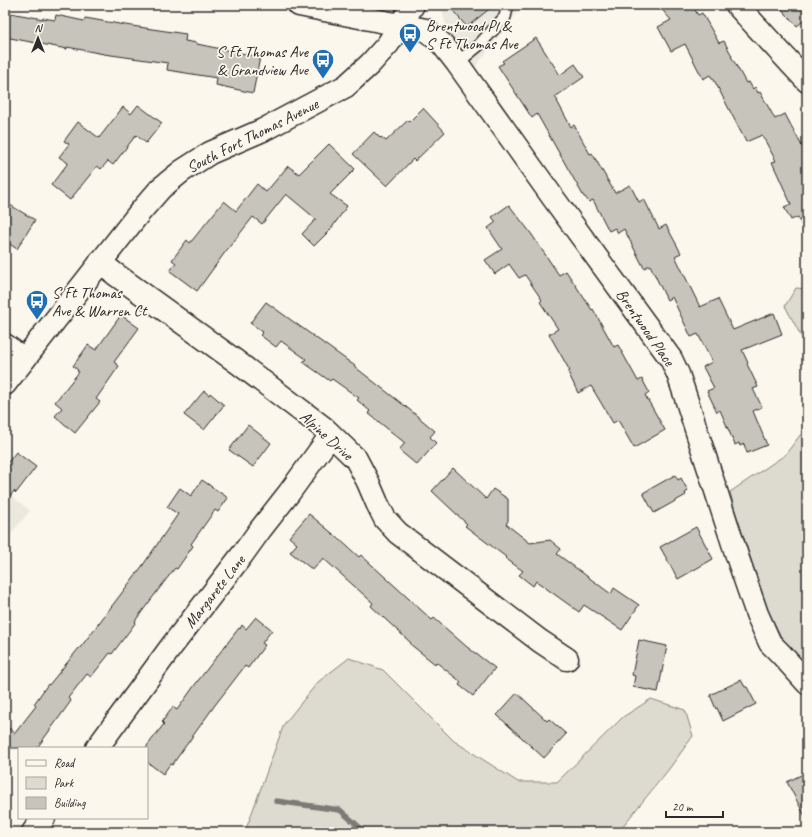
<svg xmlns="http://www.w3.org/2000/svg" width="812" height="837" font-family="Caveat,sans-serif">
  <rect width="100%" height="100%" fill="#fbf7ec"/>
  <filter id="ink" filterUnits="userSpaceOnUse"><feTurbulence type="fractalNoise" baseFrequency=".025" numOctaves="2"/><feDisplacementMap in="SourceGraphic" scale="8" xChannelSelector="R" yChannelSelector="G"/><feConvolveMatrix kernelMatrix="1 2 1 2 8 2 1 2 1" color-interpolation-filters="sRGB"/></filter>
  <g filter="url(#ink)">
    <path fill="#ebe8de" d="M444,5H523L474,69L446,28L443,13Z
      M5,490L30,511L5,541Z"/>
    <path fill="#dddad0" stroke="#84827e" d="M796,288L807,289V347L785,306Z
      M807,426V664L804,665L783,641L768,610L736,514L730,492L785,455Z
      M349,658L383,670L454,741L518,782H557L623,717L651,699L685,710L693,736L669,769L618,832H245L284,724L318,682Z"/>
    <g fill="none" stroke-linecap="round" stroke-linejoin="round">
      <path stroke="#7b7a75" stroke-width="5.5" d="M276,801L340,810L365,832"/>
    </g>
    <path fill="#c7c4bc" stroke="#2b2b2b" d="M448,5H494L467,27Z
      M658,5H692L698,15L702,13L719,43L724,41L732,56H731L746,83L749,82L753,89L755,87L758,93L760,92L775,119L785,114L803,148L807,146V237L798,217L791,220L784,207L791,204L772,162L776,161L762,135L746,142L713,78H712L710,75L703,79L685,44L671,51L658,27L671,20Z
      M778,5H807V18L797,26Z
      M5,12L43,19V18L55,20L56,15L84,21L85,18L125,25L186,34L185,41L197,43V44L260,57L253,93L216,85L217,78L167,70L168,63L104,54L67,47V49L5,37Z
      M536,38L560,75L575,64L584,77L555,97L558,101H557L571,127L574,125L590,154L592,153L615,193L630,185L639,202L644,199L659,229L666,225L681,253L675,256L700,307L718,299L733,330L774,313L782,334L742,350L748,363L747,364L758,387L753,389L762,407L753,411L767,445L747,453L744,444L740,446L739,443L735,445L720,410L717,412L707,391L714,388L703,367L712,362L698,334L691,337L672,297L667,300L650,265L644,268L624,229L618,233L615,228L609,231L593,200L589,202L585,197H584L537,114L532,118L498,66L504,63L502,61Z
      M138,105L162,123L146,143L136,135L113,165L108,161L101,169L97,166L70,200L51,185L68,163L59,157L69,144L64,141L78,122L99,138L123,107L131,114Z
      M423,108L445,132L415,161L413,159L387,186L353,154L374,132L380,138L381,137L386,141L408,120L409,122Z
      M329,144L355,169L330,194L347,206L331,229L314,246L302,234L316,219L286,194L262,224L253,217L223,255L197,291L170,271L176,263L172,260L187,240L190,243L224,201L236,211L257,184L266,192L288,166L299,174Z
      M10,205L35,220L17,249L5,241V214Z
      M509,205L530,232L559,275L566,271L592,310L593,309L614,347L618,345L638,381L642,379L649,392L645,395L665,430L634,448L618,420L613,423L591,386L578,393L568,372L570,371L549,334L558,329L540,302L542,300L525,275L519,278L509,264L495,274L485,260L502,249L488,228L496,222L492,217Z
      M266,302L355,366V367L410,410L435,431L430,437L436,443L417,465L399,450L405,443L368,413L370,411L357,400L359,398L332,379L330,381L303,362L306,359L281,341L276,347L260,335L263,332L250,323Z
      M121,315L139,328L114,362L119,366L96,399L100,402L75,433L55,416L62,408L55,402L79,372L77,371L78,370L73,366L88,345L96,350Z
      M204,391L209,395L210,393L224,405L204,430L184,415Z
      M248,425L271,443L253,467L229,450Z
      M16,452L36,467L16,493L14,491L5,503V466Z
      M453,468L486,499L493,489L508,499V521L506,524L530,543L550,540L561,549L557,554L611,594L614,588L639,605L622,630L584,605L579,612L536,581L533,586L519,575L523,571L505,558L506,557L465,526L467,524L432,491Z
      M675,475L678,480L681,478L688,491L685,493L686,495L654,513L643,493Z
      M202,480L228,498L218,512L215,510L191,544L193,546L177,569L175,568L162,585L135,621L136,622L112,654L110,653L91,677L87,674L68,698L71,701L37,748H5V725L15,733L36,706L34,704L48,684L49,685L79,648H80L143,565L178,514L167,507L180,488L191,496Z
      M309,514L338,538L359,557L361,555L432,620L434,618L467,647L495,668L473,696L459,685L461,682L436,662L435,664L410,644L411,643L371,606L373,603L323,558L313,570L290,552L297,544L289,537Z
      M696,527L713,559L678,579L660,547Z
      M256,617L272,630L262,643L265,645L248,668L245,666L215,705L172,765L170,764L163,774L147,762V746L164,724L162,722L173,707L177,710L197,682L239,628L240,629L242,625L246,629Z
      M639,640L667,646L658,692L633,687L635,676L632,675Z
      M741,680L745,687H747L756,704L723,721L717,708L716,709L710,695Z
      M517,693L547,721L549,719L566,734L544,758L497,715Z
      M807,772V820L787,782Z"/>
    <g fill="none" stroke-linecap="round" stroke-linejoin="round">
      <g stroke="#2b2b2b" stroke-width="14">
        <path id="service" d="M457,63L479,45L505,17L507,8V5"/>
      </g>
      <g stroke="#2b2b2b" stroke-width="25">
        <path id="minor" d="M737,5L756,26L807,81
          M400,25L426,30L443,45L457,63L554,199L671,359L678,374L685,395L738,559L757,614L770,643L780,653L807,683
          M100,262L115,274L237,362L324,428L356,459L368,482L377,503L385,519L398,533L540,641L567,659
          M5,345L24,359
          M97,748L171,647L242,555L260,530L289,493L331,435
          M33,832L44,818"/>
      </g>
      <g stroke="#2b2b2b" stroke-width="25">
        <path id="tertiary" d="M299,5L400,25"/>
      </g>
      <g stroke="#2b2b2b" stroke-width="25">
        <path id="secondary" d="M5,384L140,212L161,188L182,171L210,153L263,130L346,86L370,64L388,44L413,5"/>
      </g>
      <use href="#service" stroke="#fbf7ec" stroke-width="11"/>
      <use href="#minor" stroke="#fbf7ec" stroke-width="22"/>
      <use href="#tertiary" stroke="#fbf7ec" stroke-width="22"/>
      <use href="#secondary" stroke="#fbf7ec" stroke-width="22"/>
    </g>
  </g>
  <defs>
    <g id="bus-pin" transform="scale(1.15)"><path d="M0 17L-7.5 6A9.5 9.5 0 1 1 7.5 6Z" fill="#1f6fb2" stroke="#fbf7ec"/><path d="M-5-6H5V4H4V6H2V4H-2V6H-4V4H-5ZM-3.5-4V0h7V-4ZM-3.5 1.2v1.5H-2V1.2ZM2 1.2v1.5H3.5V1.2Z" fill="#fff"/></g>
  </defs>
  <g fill-rule="evenodd">
    <use href="#bus-pin" x="410" y="34"/>
    <use href="#bus-pin" x="323" y="60"/>
    <use href="#bus-pin" x="37" y="301"/>
  </g>
  <g text-anchor="middle" stroke-width="3.5" stroke-linejoin="round" paint-order="stroke">
    <g font-size="16" fill="#2b2b2b" stroke="#fbf7ec" text-anchor="start">
      <text x="426" y="31">Brentwood Pl &amp;<tspan x="426" dy="18">S Ft Thomas Ave</tspan></text>
      <text x="308" y="57" text-anchor="end">S Ft Thomas Ave<tspan x="308" dy="18">&amp; Grandview Ave</tspan></text>
      <text x="52" y="298">S Ft Thomas<tspan x="52" dy="18">Ave &amp; Warren Ct</tspan></text>
    </g>
    <g font-size="16" fill="#2b2b2b" stroke="#fbf7ec">
      <text transform="translate(252 135) rotate(-27)" y="6">South Fort Thomas Avenue</text>
      <text transform="translate(646 327) rotate(55)" y="6">Brentwood Place</text>
      <text transform="translate(327 435) rotate(42)" y="6">Alpine Drive</text>
      <text transform="translate(214 591) rotate(-52)" y="6">Margarete Lane</text>
    </g>
  </g>
  <rect width="812" height="837" fill="none" stroke="#fbf7ec" stroke-width="20"/>
  <rect x="10" y="10" width="792" height="817" fill="none" stroke="#2b2b2b" stroke-width="1.5" filter="url(#ink)"/>
  <rect x="18" y="747" width="130" height="72" fill="#fbf7ec" stroke="#a8a59f"/>
  <rect x="26" y="760" width="20" height="6" fill="#fbf7ec" stroke="#a8a59f"/>
  <text x="54" y="767" font-size="12" fill="#2b2b2b">Road</text>
  <rect x="26" y="777" width="20" height="12" fill="#dddad0" stroke="#a8a59f"/>
  <text x="54" y="787" font-size="12" fill="#2b2b2b">Park</text>
  <rect x="26" y="797" width="20" height="12" fill="#c7c4bc" stroke="#a8a59f"/>
  <text x="54" y="807" font-size="12" fill="#2b2b2b">Building</text>
  <g transform="translate(38 38)" stroke="#fbf7ec" stroke-width="3" paint-order="stroke">
  <path d="M0-3L7 15L0 10L-7 15Z" fill="#2b2b2b"/>
  <text y="-6" font-size="11" font-weight="bold" text-anchor="middle" fill="#2b2b2b">N</text>
  </g>
  <path d="M666 811v6h57v-6" fill="none" stroke="#2b2b2b" stroke-width="2"/>
  <text x="672" y="811" font-size="12" fill="#2b2b2b" stroke="#fbf7ec" stroke-width="3" paint-order="stroke">20 m</text>
</svg>
